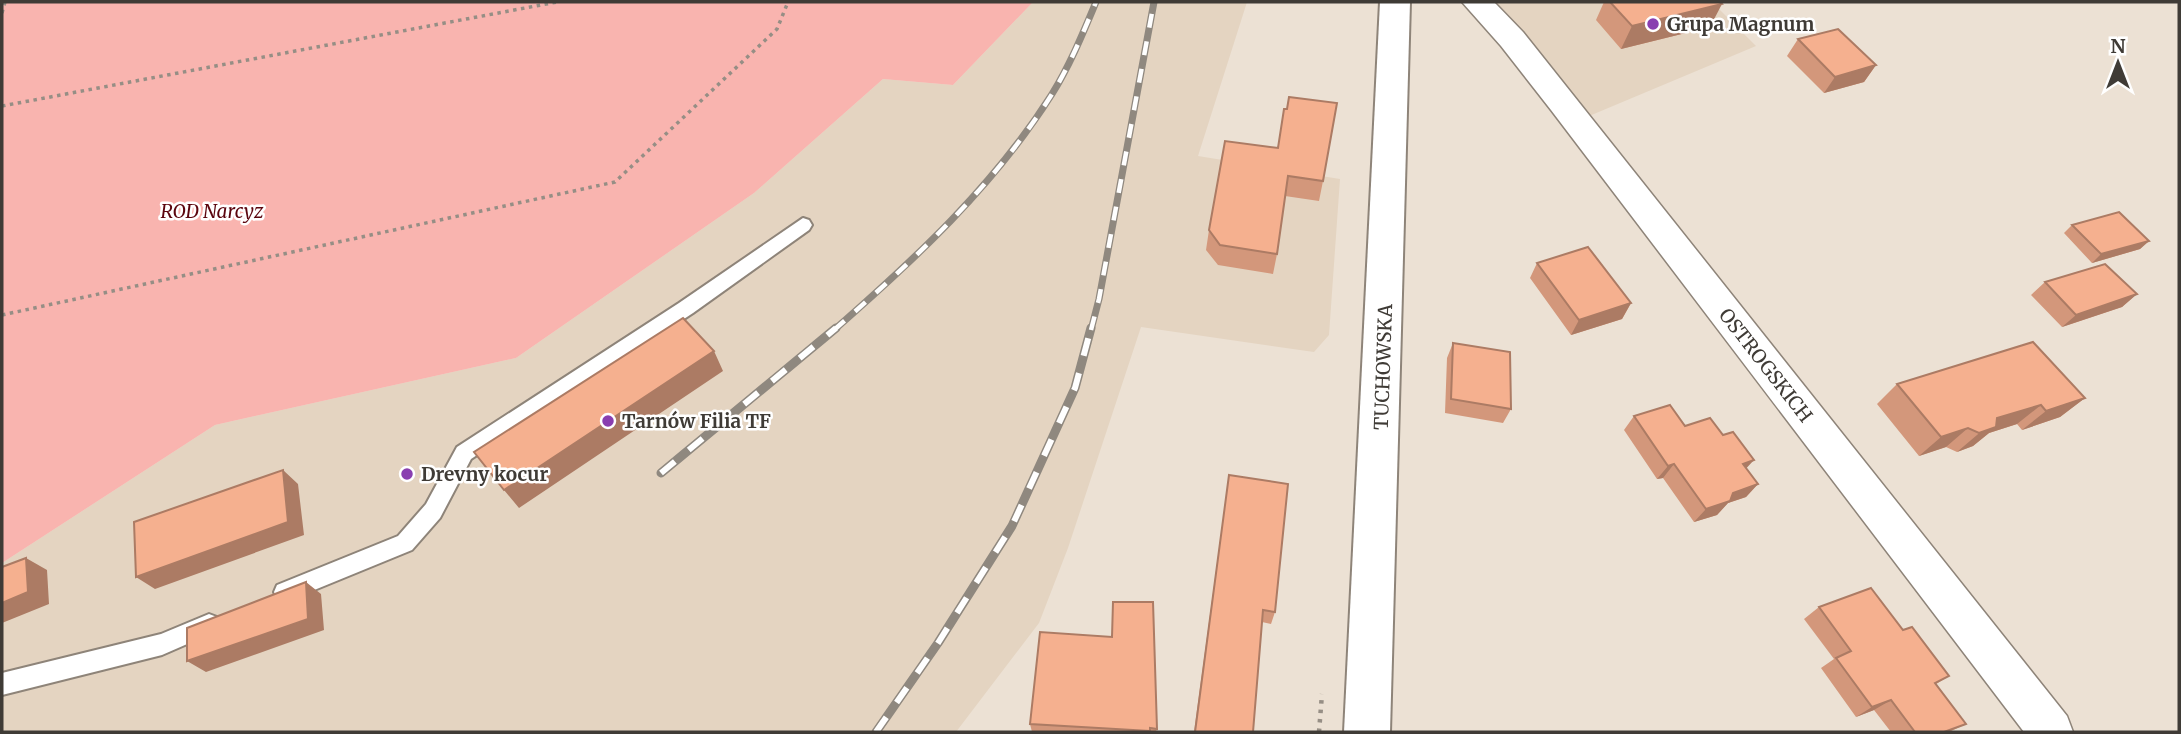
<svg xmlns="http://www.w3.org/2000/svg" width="2181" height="734" font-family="Merriweather,serif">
  <rect width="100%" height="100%" fill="#ece1d4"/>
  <path fill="#e4d4c1" d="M1033,2H1247L1198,156L1340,179L1329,335L1314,352L1141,327L1068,548L1039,623L956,732H2V563L215,425L516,358L754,193L883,79L953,85Z
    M1496,2H1712L1756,46L1582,119L1528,41Z"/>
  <path fill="#f9b4af" d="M2,2H1033L953,85L883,79L754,193L516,358L215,425L2,563Z"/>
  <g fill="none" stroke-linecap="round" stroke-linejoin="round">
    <g stroke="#8e8479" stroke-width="4">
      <path id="lane" d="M803,218L809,220L812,225L809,230L693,313L471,459L440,518L412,550L285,602L277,599L274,592L277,585L398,536L426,504L457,447L679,303Z
        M209,614L217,617L220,624L217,631L162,655L2,695V673L161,634Z"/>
    </g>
    <g stroke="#8e8479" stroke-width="3">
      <path id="street" d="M1462,2H1494L1523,32L2067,716L2073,732H2024L1551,110L1501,46Z"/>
    </g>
    <g stroke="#8e8479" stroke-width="4">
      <path id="secondary" d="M1380,2H1410L1390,732H1344Z"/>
    </g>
    <path stroke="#968e85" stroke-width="3.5" stroke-dasharray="3.5 4.5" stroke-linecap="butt" d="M2,13L5,2
      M2,106L557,2
      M2,315L615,182L777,29L788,2"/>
    <path stroke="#968e85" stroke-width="4.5" stroke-dasharray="3.5 6" stroke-linecap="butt" d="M1319,732L1322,694"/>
    <use href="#lane" fill="#fff" fill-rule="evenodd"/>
    <use href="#street" fill="#fff" fill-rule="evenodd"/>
    <use href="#secondary" fill="#fff" fill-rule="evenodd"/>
    <g stroke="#8f887f" stroke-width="7">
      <path id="rail-far1" d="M834,330C915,259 994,186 1052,94C1070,65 1083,33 1096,2
        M1091,330L1099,299L1154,2"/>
    </g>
    <g stroke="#8f887f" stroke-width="9">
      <path id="rail" d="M661,473L836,328
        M876,732L938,643L1012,526L1075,388L1091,328"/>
    </g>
    <use href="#rail-far1" stroke="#fff" stroke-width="4.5" stroke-dasharray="14" stroke-linecap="butt"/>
    <use href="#rail" stroke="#fff" stroke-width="6" stroke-dasharray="18" stroke-linecap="butt"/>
  </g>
  <path fill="#d3977b" d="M1604,2H1720L1710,27L1621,49L1596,20Z
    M1798,39L1876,65L1864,82L1824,93L1787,56Z
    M1225,141L1323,181L1319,201L1285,196L1277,254L1273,274L1218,265L1206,250L1209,230Z
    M2072,225L2149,241L2140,249L2092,263L2064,233Z
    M1537,263L1631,303L1622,319L1571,335L1530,278Z
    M2045,282L2137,294L2122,307L2062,327L2031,295Z
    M1453,343L1511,409L1503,423L1445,413L1447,358Z
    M1897,384L2085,398L2060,417L2022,430L2017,424L1989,433L1973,446L1957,452L1946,447L1919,456L1877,404Z
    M1634,416L1685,426L1746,468L1758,484L1746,497L1728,503L1717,515L1694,522L1663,478L1657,479L1624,430Z
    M1229,475L1275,612L1271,624L1262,622L1253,732H1194Z
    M1819,607L1903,630L1949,676L1936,684L1966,724L1949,732H1891L1874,710L1856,717L1821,668L1834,659L1804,619Z
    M1112,637L1157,729L1156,732H1032L1030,724Z"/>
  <path fill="#ac7b64" d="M1722,4L1710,27L1621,49L1632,26Z
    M1876,65L1864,82L1824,93L1835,77Z
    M2149,241L2140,249L2092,263L2101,254Z
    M2137,294L2122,307L2062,327L2076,315Z
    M1631,303L1622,319L1571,335L1579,320Z
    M714,351L723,371L519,508L504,490Z
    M2085,398L2060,417L2022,430L2046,411Z
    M2041,405L2017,424L1989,433L1973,446L1957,452L1997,418Z
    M1968,428L1946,447L1919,456L1941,437Z
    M1754,460L1741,474L1743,464Z
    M1674,464L1663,478L1657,479L1668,466Z
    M283,470L298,484L304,535L155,589L136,577Z
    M1758,484L1746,497L1728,503L1717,515L1694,522L1706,509L1733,493Z
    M26,558L47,570L49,604L2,623V603Z
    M306,582L321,594L324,630L206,672L187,661Z
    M1891,700L1874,710L1856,717L1872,707Z"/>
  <path fill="#f5b08f" stroke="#ac7b64" stroke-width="2" d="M1610,2H1720L1722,4L1632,26Z
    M1838,29L1876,65L1835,77L1798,39Z
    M1289,97L1337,103L1323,181L1288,176L1277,254L1220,245L1209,230L1225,141L1278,148L1284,109H1287Z
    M2119,212L2149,241L2101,254L2072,225Z
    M1588,247L1631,303L1579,320L1537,263Z
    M2105,264L2137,294L2076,315L2045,282Z
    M683,318L714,351L504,490L474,452Z
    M2033,342L2085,398L2046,411L2041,405L1997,418L1996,427L1979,433L1968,428L1941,437L1897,384Z
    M1453,343L1510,352L1511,409L1451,399Z
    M1670,405L1685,426L1710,418L1723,435L1733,432L1754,460L1743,464L1758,484L1733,493L1730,501L1706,509L1674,464L1668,466L1634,416Z
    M283,470L288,522L136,577L134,522Z
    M1229,475L1288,484L1275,612L1263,610L1253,732H1195Z
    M26,558L28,592L2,603V567Z
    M306,582L308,619L187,661V628Z
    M1871,588L1903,630L1912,627L1949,676L1935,683L1966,724L1944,732H1915L1891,700L1872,707L1836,658L1851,651L1819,607Z
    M1113,602H1153L1157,729L1150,728V731L1030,724L1040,632L1112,637Z"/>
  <g fill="#893eb0" stroke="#fff" stroke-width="2.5">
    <circle cx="1653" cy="24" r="7"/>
    <circle cx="608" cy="421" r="7"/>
    <circle cx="407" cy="474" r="7"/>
  </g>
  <g text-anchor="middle" stroke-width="5" stroke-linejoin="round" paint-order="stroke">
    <g font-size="19" font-weight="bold" fill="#3f3b36" stroke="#fff" text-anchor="start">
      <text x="1667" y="31">Grupa Magnum</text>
      <text x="622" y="428">Tarnów Filia TF</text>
      <text x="421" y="481">Drevny kocur</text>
    </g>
    <g font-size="19" font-style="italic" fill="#5b050e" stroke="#fff">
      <text x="212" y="218">ROD Narcyz</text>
    </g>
    <g font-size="19" fill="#3f3b36" stroke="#fff">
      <text transform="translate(1766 365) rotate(52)" y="7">OSTROGSKICH</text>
      <text transform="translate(1383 367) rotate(-88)" y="7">TUCHOWSKA</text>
    </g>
  </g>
  <rect width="2181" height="734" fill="none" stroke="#3f3b36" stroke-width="7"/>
  <g transform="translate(2118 63)" stroke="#ffffff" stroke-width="5" paint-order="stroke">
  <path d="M0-5L12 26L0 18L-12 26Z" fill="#3f3b36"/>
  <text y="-10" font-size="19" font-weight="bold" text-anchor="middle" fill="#3f3b36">N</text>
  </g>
</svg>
